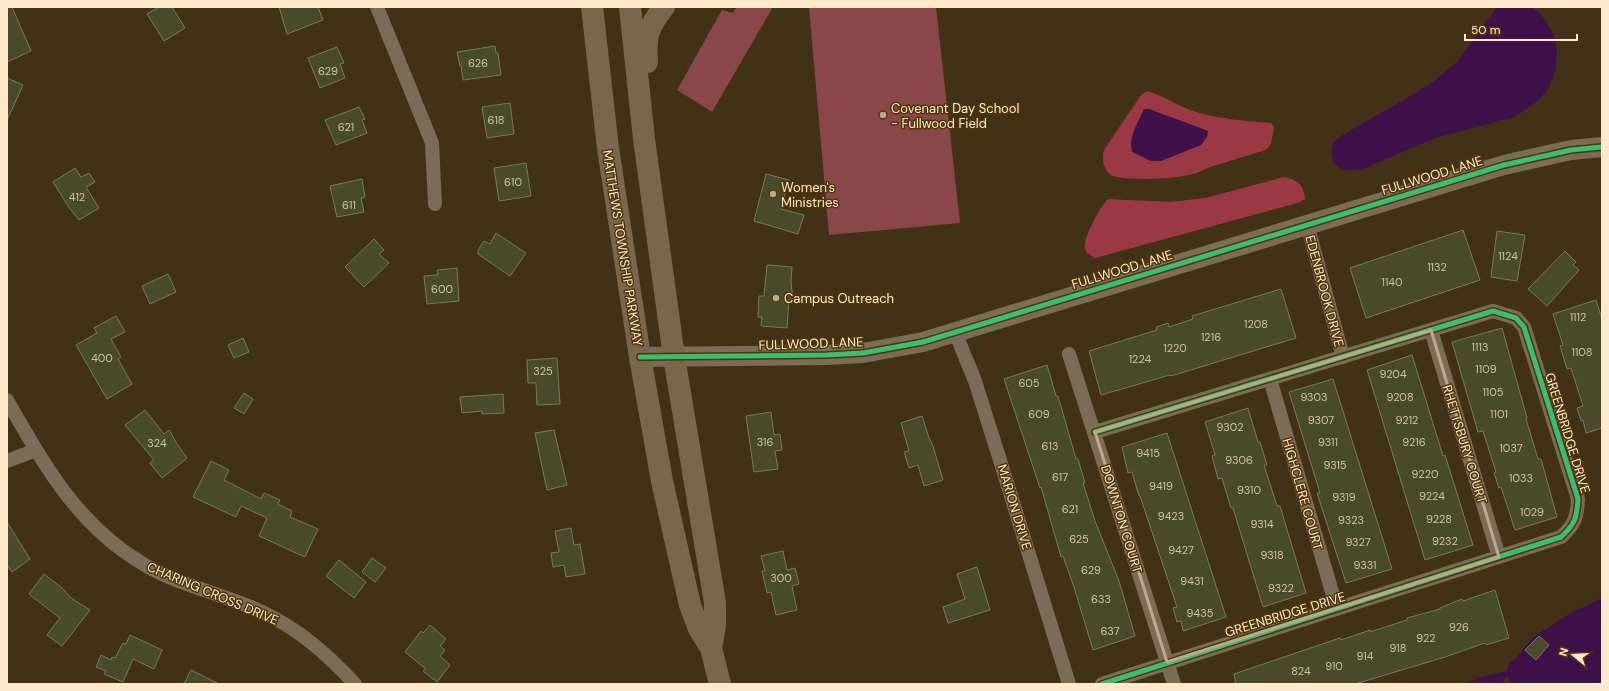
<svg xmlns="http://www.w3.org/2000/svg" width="1609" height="691" font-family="'DM Sans',sans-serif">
  <rect width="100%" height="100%" fill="#403117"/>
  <path fill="#89474a" d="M737,7H773L712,112L677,90L722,10L733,13Z
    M809,7H936L960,223L829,235Z"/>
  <path fill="#9a3843" d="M1147,91C1165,96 1179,107 1196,112C1221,119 1246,121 1271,123L1274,127L1271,144L1266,150C1247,156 1229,161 1210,167C1204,169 1199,173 1193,174C1178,179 1128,181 1113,176C1104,173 1101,158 1104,150L1141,95Z
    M1284,177C1297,179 1304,185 1305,199L1301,202L1095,258L1087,253C1086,251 1084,247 1085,244C1086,233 1100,207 1108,199L1170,202L1205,198Z"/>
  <path fill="#3e114b" d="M1497,7H1531L1540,13L1554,35L1557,50L1555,71L1549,87L1539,100L1515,117L1438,137L1365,168C1357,170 1348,172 1340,168C1332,163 1329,150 1334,142C1336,140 1339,138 1341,136L1431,84L1458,61Z
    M1144,109H1149L1203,129L1208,131L1207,137L1201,145L1161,161H1151L1132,152C1128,137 1138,123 1144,109Z
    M1602,598V684H1510L1508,677L1504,678L1505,684H1465L1478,678L1507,671L1509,663L1518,656L1532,638L1569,614Z"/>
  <path fill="#474b2b" stroke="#797963" d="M7,7H12L31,51L7,62Z
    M159,7H172L185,28L164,41L147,14Z
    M279,7H318L323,20L287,34Z
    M495,46L496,53H498L501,75L463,80L461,66H460L457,52Z
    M337,47L344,63L340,64L345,78L320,88L308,58Z
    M7,78L23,85L7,120Z
    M510,103L514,134L487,138L482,107Z
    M359,107L365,119L362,120L367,133L336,145L325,120Z
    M526,163L531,196L499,201L494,168Z
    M75,168L81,177L89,173L95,182L86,187L99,208L79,220L68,206L53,182Z
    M766,174L789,180L781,209L804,215L798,234L754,221Z
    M362,179L365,197L361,198L364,212L337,217L330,186Z
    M1463,230L1480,280L1366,318L1350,268Z
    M1497,231L1525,235L1517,281L1491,277Z
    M496,233L526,253L510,276L478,254V250L484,241L490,244Z
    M374,239L384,250L379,254L389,263L364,287L345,267Z
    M1565,251L1576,262L1573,265L1579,270L1547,306L1528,289Z
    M767,265L792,267L791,282L793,299H789L787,328L761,326L762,317H758L759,296H764Z
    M457,268L459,301L427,304L424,276L438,275L437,270Z
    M168,274L176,292L150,304L142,286Z
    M1281,289L1296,338L1171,376L1170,375L1101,395L1089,351L1157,330L1156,327L1168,323L1169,327L1193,319L1192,316Z
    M1596,300L1602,319V428L1586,433L1583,420L1581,421L1577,408L1583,406L1571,368L1567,369L1560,346L1563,345L1553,314Z
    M116,316L125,332L111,339L121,357L118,359L132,384L107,399L76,345L97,333L94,328Z
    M1502,328L1527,418L1526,419L1538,459H1541L1557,517L1515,530L1501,487L1499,488L1494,473L1496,472L1483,431L1478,432L1452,342Z
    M243,338L249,352L234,358L228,345Z
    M1412,355L1443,456L1445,455L1473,545L1425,560L1367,370Z
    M557,358L560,404L537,405L536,383H528L527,360Z
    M1047,365L1056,396H1058L1076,459H1078L1085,483H1083L1095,521L1119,581L1135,636L1093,650L1074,587L1063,556L1061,557L1041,487L1040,488L1004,379Z
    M1333,379L1392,569L1346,583L1317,493H1320L1289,392Z
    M244,393L253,399L244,414L234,408Z
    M503,394L504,413L482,414V411L462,413L460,397Z
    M1248,408L1258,442H1260L1267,465H1264L1277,506H1280L1306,593L1263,607L1233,508H1231L1222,478L1218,479L1212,456L1215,455L1205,422Z
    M145,410L164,434L169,430L177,444L187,458L162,478L150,463L154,460L125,425Z
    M771,412L774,435L780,434L782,450L775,451L778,469L754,472L746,416Z
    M922,416L929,438L933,446L943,480L924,486L918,465L909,468L904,452L909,451L901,423Z
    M554,430L567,485L547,490L535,433Z
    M1167,433L1226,617L1183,631L1181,621L1177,622L1173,608L1177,607L1140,496H1139L1132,472L1128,473L1122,447Z
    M211,461L229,470L224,480L261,499L264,493L280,500L278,504L292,511L290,517L318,529L305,557L259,536L267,518L241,506L236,517L193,497Z
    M7,522L30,559L12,572L7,565Z
    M571,528L574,545L580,544L585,574L566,577L564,565L553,567L551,553L559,552L555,531Z
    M783,551L787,570L795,568L799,584L792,586L797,610L776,615L771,592L767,593L762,571H765L761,556Z
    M372,558L386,568L375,582L362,572Z
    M339,560L366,582L354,598L326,576Z
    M977,567L990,610L948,623L943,607L965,599L957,574Z
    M44,574L62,588L71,598L90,610L62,646L47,635L60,618L29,594Z
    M1495,590L1509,638L1486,645L1485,643L1445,657L1355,684H1236L1234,674L1340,638L1341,640L1370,630V632L1407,620V618L1440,609V608L1462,599L1463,601Z
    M430,625L446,639L440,646L445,650L440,656L450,665L437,682L423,671L426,669L405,652L421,631L423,633Z
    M130,635L162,650L154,669L133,659L123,682L104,674L106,671L96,667L101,655L111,660L112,657L115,658L123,643L126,644Z
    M1539,636L1549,645L1536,660L1525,650Z
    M191,670L219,684H184Z"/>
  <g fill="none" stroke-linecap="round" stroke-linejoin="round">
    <path stroke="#7a6c56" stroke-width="14" d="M377,7L432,143L435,204
      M1307,224L1343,357
      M1431,330L1499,557
      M955,332L975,381L999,457L1069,684
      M1069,354L1174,684
      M1270,379L1337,609
      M7,400C43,463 76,523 140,562C176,585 221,593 260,611C298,628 327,654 355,684
      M1095,432L1493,311L1516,318L1524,327L1578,499C1577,518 1575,524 1561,537L1102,684
      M7,461L36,450"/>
    <path stroke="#7a6c56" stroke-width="20" d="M640,357L827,355L863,353L923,342L1504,165L1571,150L1602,147"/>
    <path stroke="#77674e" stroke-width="22" d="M592,7L608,148L640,357L662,481L690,605L699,629L711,648L720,684
      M630,7L644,139L674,357L715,603V626L711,648
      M647,62C645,37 648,27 664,7"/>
    <g stroke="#513506" stroke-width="8">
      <path id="cycleway" d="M640,357L827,355L863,353L923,342L1504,165L1571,150L1602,147
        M1095,432L1493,311L1516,318L1524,327L1578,499C1577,518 1575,524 1561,537L1102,684"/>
    </g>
    <use href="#cycleway" stroke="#3abd76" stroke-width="5"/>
  </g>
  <path fill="none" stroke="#bca98d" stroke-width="3" stroke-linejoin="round" d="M1431,330L1499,557L1167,662L1095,432Z"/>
  <g fill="#bca98d" stroke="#513506" stroke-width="1.5">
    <circle cx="883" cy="115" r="4"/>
    <circle cx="773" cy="194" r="4"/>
    <circle cx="776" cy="298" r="4"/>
  </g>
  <g text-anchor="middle" stroke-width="3" stroke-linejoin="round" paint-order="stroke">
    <g font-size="11" fill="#d1c2a4">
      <text x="478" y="67">626</text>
      <text x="328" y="75">629</text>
      <text x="496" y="124">618</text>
      <text x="346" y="131">621</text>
      <text x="513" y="186">610</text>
      <text x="77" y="201">412</text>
      <text x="349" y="209">611</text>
      <text x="1508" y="260">1124</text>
      <text x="1437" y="271">1132</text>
      <text x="1392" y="286">1140</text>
      <text x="442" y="293">600</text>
      <text x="1578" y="321">1112</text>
      <text x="1256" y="328">1208</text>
      <text x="1211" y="341">1216</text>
      <text x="1480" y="351">1113</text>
      <text x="1175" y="352">1220</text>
      <text x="1582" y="356">1108</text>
      <text x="102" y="362">400</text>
      <text x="1140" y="363">1224</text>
      <text x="1486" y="373">1109</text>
      <text x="543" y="375">325</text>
      <text x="1393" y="378">9204</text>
      <text x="1029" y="387">605</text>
      <text x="1493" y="396">1105</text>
      <text x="1314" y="401">9303</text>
      <text x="1400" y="401">9208</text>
      <text x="1039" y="418">609</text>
      <text x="1499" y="418">1101</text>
      <text x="1321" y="424">9307</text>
      <text x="1407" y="424">9212</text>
      <text x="1230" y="431">9302</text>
      <text x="765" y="446">316</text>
      <text x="1328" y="446">9311</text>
      <text x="1414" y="446">9216</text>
      <text x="157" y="447">324</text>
      <text x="1050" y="450">613</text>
      <text x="1511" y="452">1037</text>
      <text x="1148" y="457">9415</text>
      <text x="1239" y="464">9306</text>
      <text x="1335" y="469">9315</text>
      <text x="1425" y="478">9220</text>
      <text x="1060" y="481">617</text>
      <text x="1521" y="482">1033</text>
      <text x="1161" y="490">9419</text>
      <text x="1249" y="494">9310</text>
      <text x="1432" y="500">9224</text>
      <text x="1344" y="501">9319</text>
      <text x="1070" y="513">621</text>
      <text x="1532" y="516">1029</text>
      <text x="1171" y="520">9423</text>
      <text x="1439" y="523">9228</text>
      <text x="1351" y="524">9323</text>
      <text x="1262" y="528">9314</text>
      <text x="1079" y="543">625</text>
      <text x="1445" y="545">9232</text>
      <text x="1358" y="546">9327</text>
      <text x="1181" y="554">9427</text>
      <text x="1272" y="559">9318</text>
      <text x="1365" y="569">9331</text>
      <text x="1091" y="574">629</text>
      <text x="781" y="582">300</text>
      <text x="1192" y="585">9431</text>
      <text x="1281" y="592">9322</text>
      <text x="1101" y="603">633</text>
      <text x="1200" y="617">9435</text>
      <text x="1459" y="631">926</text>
      <text x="1110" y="635">637</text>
      <text x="1426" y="642">922</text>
      <text x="1398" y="652">918</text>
      <text x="1365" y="660">914</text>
      <text x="1334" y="670">910</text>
      <text x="1301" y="675">824</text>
    </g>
    <g font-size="13" fill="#ffe9cd" stroke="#513506" text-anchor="start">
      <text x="891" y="113">Covenant Day School<tspan x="891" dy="15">- Fullwood Field</tspan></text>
      <text x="781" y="192">Women's<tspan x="781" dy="15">Ministries</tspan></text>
      <text x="784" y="303">Campus Outreach</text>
    </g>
    <g font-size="13" fill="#ffe9cd" stroke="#513506">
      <text transform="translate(1432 175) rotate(-17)" y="5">FULLWOOD LANE</text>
      <text transform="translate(623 248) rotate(81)" y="5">MATTHEWS TOWNSHIP PARKWAY</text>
      <text transform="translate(1122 269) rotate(-17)" y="5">FULLWOOD LANE</text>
      <text transform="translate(1325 291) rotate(75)" y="5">EDENBROOK DRIVE</text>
      <text transform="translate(811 343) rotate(-2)" y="5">FULLWOOD LANE</text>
      <text transform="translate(1568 433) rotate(73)" y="5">GREENBRIDGE DRIVE</text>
      <text transform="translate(1465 444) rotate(73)" y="5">RHETTSBURY COURT</text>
      <text transform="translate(1303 494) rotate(74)" y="5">HIGHCLERE COURT</text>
      <text transform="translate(1015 507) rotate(73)" y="5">MARION DRIVE</text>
      <text transform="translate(1122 519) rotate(73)" y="5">DOWNTON COURT</text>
      <text transform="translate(213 593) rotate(23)" y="5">CHARING CROSS DRIVE</text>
      <text transform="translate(1285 614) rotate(-17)" y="5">GREENBRIDGE DRIVE</text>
    </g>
  </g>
  <rect width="1609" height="691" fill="none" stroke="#ffe9cd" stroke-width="16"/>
  <g transform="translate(1573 655) rotate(288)" stroke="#513506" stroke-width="3" paint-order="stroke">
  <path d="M0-3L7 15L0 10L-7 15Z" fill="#ffe9cd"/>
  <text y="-6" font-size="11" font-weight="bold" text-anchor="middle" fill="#ffe9cd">N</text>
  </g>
  <path d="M1465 34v6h112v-6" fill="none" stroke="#ffe9cd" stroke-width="2"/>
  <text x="1471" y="34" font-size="12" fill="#ffe9cd" stroke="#513506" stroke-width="3" paint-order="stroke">50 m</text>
</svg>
